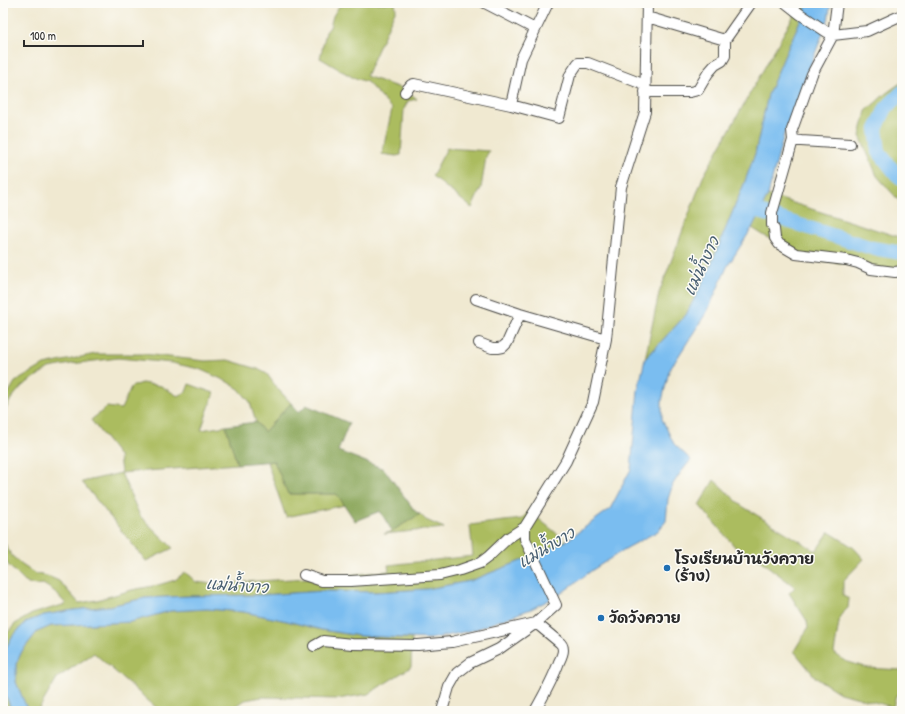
<svg xmlns="http://www.w3.org/2000/svg" width="905" height="714" font-family="'Patrick Hand','Playpen Sans Thai',sans-serif">
  <rect width="100%" height="100%" fill="#fdfcf7"/>
  <filter id="ink" filterUnits="userSpaceOnUse"><feTurbulence type="fractalNoise" baseFrequency=".025" numOctaves="2"/><feDisplacementMap in="SourceGraphic" scale="8" xChannelSelector="R" yChannelSelector="G"/><feConvolveMatrix kernelMatrix="1 2 1 2 8 2 1 2 1" color-interpolation-filters="sRGB"/></filter>
  <filter id="wash" filterUnits="userSpaceOnUse"><feTurbulence type="fractalNoise" baseFrequency=".012" numOctaves="4" result="noise"/><feDisplacementMap in="SourceGraphic" scale="16" xChannelSelector="R" yChannelSelector="G"/><feGaussianBlur stdDeviation="0.9" result="paint"/><feColorMatrix in="noise" values="0 0 0 0 0 0 0 0 0 0 0 0 0 0 0 0 0 1.4 0 .05"/><feComposite in="paint" operator="in"/></filter>
  <g filter="url(#wash)">
    <rect width="100%" height="100%" fill="#f0e9d1"/>
    <path fill="#abbc5f" stroke="#6b7445" d="M353,3H395L396,9L366,76L406,90L417,99L408,101L404,109L401,155L396,156L382,154L392,109L367,82L352,77L320,58L326,32L330,27L333,16L339,6Z
      M795,3H808L784,57L768,95L755,154L744,184L707,274L686,315L645,359L659,293L703,177L799,6Z
      M902,82V204L877,176L860,136L866,111L885,94Z
      M447,148L489,151L486,157L481,188L472,208L432,176Z
      M768,195L902,238V273L849,264L800,258L752,228Z
      M95,354H143L205,361L228,360L258,369L267,374L277,388L291,403L264,432L256,422L250,402L239,389L226,381L199,369L172,363L118,358L71,364L49,368L22,386L11,399L3,415V402L15,382L44,365Z
      M142,383L161,386L178,396L186,392L189,384L214,393L201,430L226,426L237,464L121,473L140,516L173,548L146,561L82,482L121,473L119,456L91,420L107,407L121,409L131,387Z
      M274,461L288,494H338L345,505L286,517L267,462Z
      M714,480L742,506L816,551L829,532L853,547L864,559L843,581V596L849,599L848,608L840,616L834,653L845,661L868,668L902,670V695H896L893,707L840,693L816,678L794,651L808,628L807,621L789,593L795,587L753,555L736,548L699,505Z
      M529,511L566,541L541,553L470,581L427,589L376,592L324,591L262,595L190,596L145,598L109,606L74,610L44,615L26,622L12,637L3,653V638L15,624L32,614L66,604L54,591L43,584L35,585L25,582L9,566L3,556V540L11,555L22,565L34,573L50,577L59,581L79,603L97,600L132,590L158,585L175,580L185,572L196,582L212,584L323,577L389,571L388,565L473,556L470,525L522,519Z
      M420,514L426,520L444,528L384,534L392,531Z
      M207,609L244,612L287,621L322,630L360,636L412,639L411,667L368,694L338,699L262,697L245,700L235,707L233,711H160L94,653L57,678L39,709L41,711H28L16,682V664L22,651L37,632L51,626L130,622L170,611Z
      M3,688L12,711H3Z"/>
    <path fill="#88a456" stroke="#5a6840" d="M291,403L299,412L306,405L349,423L338,451L384,469L415,511L420,514L392,531L380,511L355,521L337,494H288L274,461L237,464L226,426L256,422L264,432Z"/>
    <path fill="#7abdf0" stroke="#52748e" d="M808,3H831L828,20L784,134L768,195L752,228L727,267L708,310L669,371L662,401V419L674,444L691,460L681,472L673,484L668,499L666,521L658,531L625,549L591,571L559,595L531,609L474,630L430,639L360,636L322,630L287,621L244,612L207,609L170,611L130,622L51,626L37,632L22,651L16,664V682L28,711H12L3,688V653L12,637L26,622L44,615L74,610L110,606L145,598L190,596L262,595L324,591L376,592L427,589L470,581L541,553L566,541L610,509L631,469L638,390L645,359L686,315L707,274L744,184L755,154L768,95L784,57Z"/>
    <g fill="none" stroke-linecap="round" stroke-linejoin="round">
      <path stroke="#7abdf0" stroke-width="14" d="M902,92L886,108L876,129L879,152L896,174L902,179
        M747,208L872,248L902,253"/>
    </g>
  </g>
  <g filter="url(#ink)">
    <g fill="none" stroke-linecap="round" stroke-linejoin="round">
      <g stroke="#494844" stroke-width="12">
        <path id="minor" d="M485,3L535,29
          M786,3L800,14L827,32L833,35L867,31L893,19L902,15
          M837,3L833,35L812,74L792,130L793,140L772,213V225L774,229L775,238L779,244L796,254L846,260L858,263L871,269L895,272L902,271
          M725,40L751,3
          M405,92L411,85L414,84L511,105L559,118L570,75L578,63H588L645,85
          M645,92H690L698,90L708,73L715,65L722,61L725,56V40L647,17
          M511,105L521,59L548,3
          M793,140L801,141L850,144
          M476,299L520,314L606,339
          M479,343L492,348H498L503,347L507,343L520,314
          M304,575L322,581H351L440,575L460,570L480,563L488,557L508,538L525,527
          M314,646L323,641L352,644L418,645L452,642L536,623L559,642C562,644 563,646 563,650C563,654 561,658 559,662C553,679 544,695 535,711
          M442,711L449,687L457,673L470,663L499,649L536,623L556,605L525,539V527L566,461L593,402L606,339L621,187L645,112L647,3"/>
      </g>
      <use href="#minor" stroke="#fff" stroke-width="10"/>
    </g>
  </g>
  <g fill="#1f6fb2" stroke="#fdfcf7" stroke-width="1.5">
    <circle cx="667" cy="568" r="4"/>
    <circle cx="601" cy="618" r="4"/>
  </g>
  <g text-anchor="middle" stroke-width="3" stroke-linejoin="round" paint-order="stroke">
    <g font-size="15" font-weight="bold" fill="#2b2b2b" stroke="#fdfcf7" text-anchor="start">
      <text x="675" y="564">โรงเรียนบ้านวังควาย<tspan x="675" dy="17">(ร้าง)</tspan></text>
      <text x="609" y="623">วัดวังควาย</text>
    </g>
    <g font-size="16" font-style="italic" fill="#475e70" stroke="#fdfcf7">
      <text transform="translate(701 266) rotate(-65)" y="6">แม่น้ำงาว</text>
      <text transform="translate(546 547) rotate(-31)" y="6">แม่น้ำงาว</text>
      <text transform="translate(237 585) rotate(4)" y="6">แม่น้ำงาว</text>
    </g>
  </g>
  <rect width="905" height="714" fill="none" stroke="#fdfcf7" stroke-width="16"/>
  <path d="M24 40v6h119v-6" fill="none" stroke="#2b2b2b" stroke-width="2"/>
  <text x="30" y="40" font-size="12" fill="#2b2b2b" stroke="#fdfcf7" stroke-width="3" paint-order="stroke">100 m</text>
</svg>
